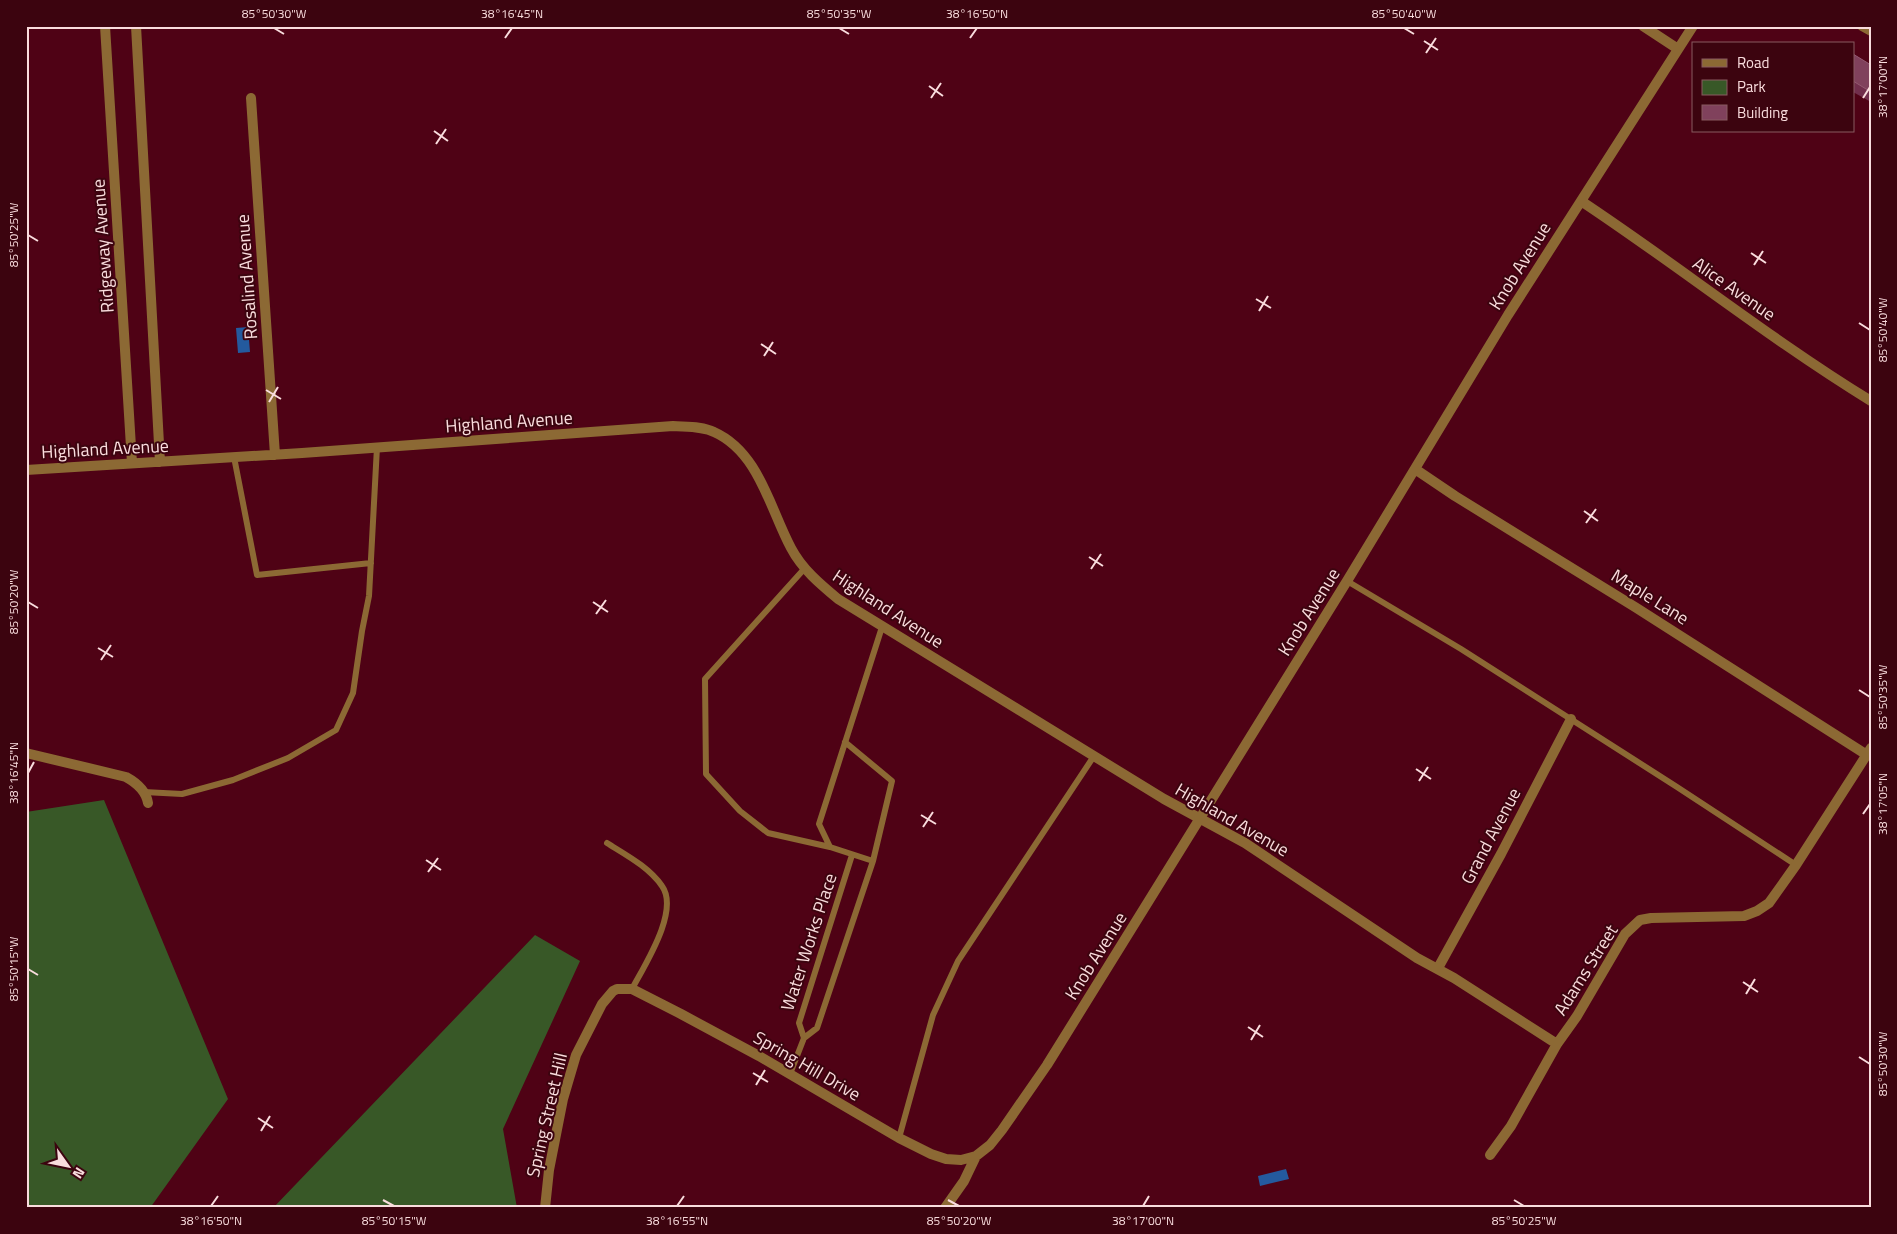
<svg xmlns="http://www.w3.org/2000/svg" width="1897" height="1234" font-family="'Titillium Web',sans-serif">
  <rect width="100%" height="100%" fill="#4f0215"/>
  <path fill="#385827" d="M104,800L228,1099L150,1208H26V812Z
    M535,935L580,961L503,1129L517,1208H273Z"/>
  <path fill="#245a9e" d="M248,327L250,352L238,353L236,328Z
    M1286,1169L1289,1179L1260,1186L1258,1176Z"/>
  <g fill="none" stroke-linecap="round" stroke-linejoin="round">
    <path stroke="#8c6934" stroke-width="6" d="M234,457L257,575L371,563
      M805,568L705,679L706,774L740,811L768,833L830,847
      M1347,581L1461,649L1677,787L1796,865
      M144,792L182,794L233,780L288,758L336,730L353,693L362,631L369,596L377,447
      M607,843C626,855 649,867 662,886C680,911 644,966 632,989
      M873,861L830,847L819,824L882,627
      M804,1038L799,1023L852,855
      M790,1074L804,1038L817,1028L873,861L892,781L845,742
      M899,1138L933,1015L958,961L1094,756"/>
    <path stroke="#8c6934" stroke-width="10" d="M105,26L132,463
      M136,26L160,462
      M1643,26L1678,49
      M1862,26L1871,31
      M251,98L275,455
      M1581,201C1679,266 1770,339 1871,401
      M1415,469L1455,496L1635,607L1867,755
      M26,470L302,453L673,426C687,427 702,426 714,432C759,452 770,509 791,548C802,569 820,584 838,599L1164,799L1245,843L1417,958L1454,978L1557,1044
      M26,753L126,777C137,783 146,791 148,803
      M1438,968L1501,854L1571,719
      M1490,1155L1511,1126L1557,1044L1577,1016L1625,934L1640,920L1651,918L1744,916L1757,911L1769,903L1796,865L1871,748
      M545,1208L549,1170L563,1099L576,1055L602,1004L613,991L617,989H632L681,1014L759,1056L899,1138L931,1154L946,1159L961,1160L976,1156
      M945,1208L964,1181L976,1156L990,1145L1002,1130L1047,1065L1347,581L1508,315L1693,26"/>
  </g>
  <path fill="#712e4c" d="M1853,54L1871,65V102L1853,92Z"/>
  <path fill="#80415c" stroke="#935970" d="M1853,54L1871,65V92L1853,81Z"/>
  <path fill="none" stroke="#f9dcdd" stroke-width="2" d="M274,28L284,34M839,28L849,34M1404,28L1414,34M505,38L512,28M970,38L977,28M1424,41L1438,50M1426,53L1436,38M929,86L943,96M931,98L941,83M1863,98L1870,87M434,131L448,141M436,144L446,129M28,235L38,241M1751,253L1766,263M1754,265L1763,251M1256,299L1271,308M1259,311L1268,296M1859,323L1870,330M761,344L776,354M764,356L773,342M266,390L281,399M269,402L278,387M1584,511L1598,521M1586,523L1596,509M1089,557L1103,566M1091,569L1101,554M28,602L38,608M593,602L608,612M596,614L606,600M98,648L113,657M101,660L111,645M1859,690L1870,697M1416,769L1431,779M28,773L34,762M1419,781L1428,767M1863,814L1870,804M921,815L936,824M923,827L933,812M426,860L441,870M428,872L438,858M28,969L38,975M1743,982L1758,992M1746,994L1755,979M1248,1027L1263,1037M1251,1040L1260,1025M1859,1057L1870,1064M753,1073L768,1082M756,1085L765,1070M258,1118L273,1128M261,1131L270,1116M383,1200L394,1206M948,1200L959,1206M1514,1200L1524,1206M211,1206L218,1196M677,1206L684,1196M1143,1206L1149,1196"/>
  <g text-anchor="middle" stroke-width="4" stroke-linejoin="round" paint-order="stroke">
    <g font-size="18" fill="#f9dcdd" stroke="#3c040f">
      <text transform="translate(103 246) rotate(-94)" y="6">Ridgeway Avenue</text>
      <text transform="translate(1520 266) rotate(-58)" y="6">Knob Avenue</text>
      <text transform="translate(247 277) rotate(-94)" y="6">Rosalind Avenue</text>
      <text transform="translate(1734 289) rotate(35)" y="6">Alice Avenue</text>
      <text transform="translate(509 422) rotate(-4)" y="6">Highland Avenue</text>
      <text transform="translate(105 449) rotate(-3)" y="6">Highland Avenue</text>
      <text transform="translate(1650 597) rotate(32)" y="6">Maple Lane</text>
      <text transform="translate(888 609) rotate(33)" y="6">Highland Avenue</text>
      <text transform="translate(1309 612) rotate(-58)" y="6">Knob Avenue</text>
      <text transform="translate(1232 820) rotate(30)" y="6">Highland Avenue</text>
      <text transform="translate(1491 836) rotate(-62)" y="6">Grand Avenue</text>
      <text transform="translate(809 942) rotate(-72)" y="6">Water Works Place</text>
      <text transform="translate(1096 956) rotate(-58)" y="6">Knob Avenue</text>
      <text transform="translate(1586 970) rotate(-58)" y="6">Adams Street</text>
      <text transform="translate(807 1066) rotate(30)" y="6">Spring Hill Drive</text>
      <text transform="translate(547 1115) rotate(-77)" y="6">Spring Street Hill</text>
    </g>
  </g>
  <rect width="1897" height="1234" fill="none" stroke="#3c040f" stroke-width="55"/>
  <rect x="1692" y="42" width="162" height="90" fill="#3c040f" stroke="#885a61"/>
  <rect x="1702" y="59" width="25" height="8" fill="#8c6934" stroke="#885a61"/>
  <text x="1737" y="68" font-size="15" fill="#f9dcdd">Road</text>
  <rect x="1702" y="80" width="25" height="15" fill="#385827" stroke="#885a61"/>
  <text x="1737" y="92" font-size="15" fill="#f9dcdd">Park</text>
  <rect x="1702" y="105" width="25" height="15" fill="#80415c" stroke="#885a61"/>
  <text x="1737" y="118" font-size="15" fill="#f9dcdd">Building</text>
  <g transform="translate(68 1166) rotate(123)" stroke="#3c040f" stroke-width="4" paint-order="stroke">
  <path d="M0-4L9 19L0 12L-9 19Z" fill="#f9dcdd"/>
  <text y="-8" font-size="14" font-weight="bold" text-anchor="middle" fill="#f9dcdd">N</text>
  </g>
  <rect x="28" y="28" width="1842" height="1178" fill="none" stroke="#f9dcdd" stroke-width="2"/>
  <g font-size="12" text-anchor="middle" fill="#f9dcdd">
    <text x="274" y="18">85°50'30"W</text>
    <text x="512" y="18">38°16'45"N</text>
    <text x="839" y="18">85°50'35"W</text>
    <text x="977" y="18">38°16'50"N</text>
    <text x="1404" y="18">85°50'40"W</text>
    <text transform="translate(1883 87) rotate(-90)" y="4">38°17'00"N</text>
    <text transform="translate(14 235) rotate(-90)" y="4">85°50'25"W</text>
    <text transform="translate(1883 330) rotate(-90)" y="4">85°50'40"W</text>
    <text transform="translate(14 602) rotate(-90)" y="4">85°50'20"W</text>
    <text transform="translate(1883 697) rotate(-90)" y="4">85°50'35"W</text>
    <text transform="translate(14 773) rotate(-90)" y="4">38°16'45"N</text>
    <text transform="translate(1883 804) rotate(-90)" y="4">38°17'05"N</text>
    <text transform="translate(14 969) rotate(-90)" y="4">85°50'15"W</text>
    <text transform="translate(1883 1064) rotate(-90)" y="4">85°50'30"W</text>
    <text x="211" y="1225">38°16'50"N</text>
    <text x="394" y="1225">85°50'15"W</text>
    <text x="677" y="1225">38°16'55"N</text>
    <text x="959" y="1225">85°50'20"W</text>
    <text x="1143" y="1225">38°17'00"N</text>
    <text x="1524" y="1225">85°50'25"W</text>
  </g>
</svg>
